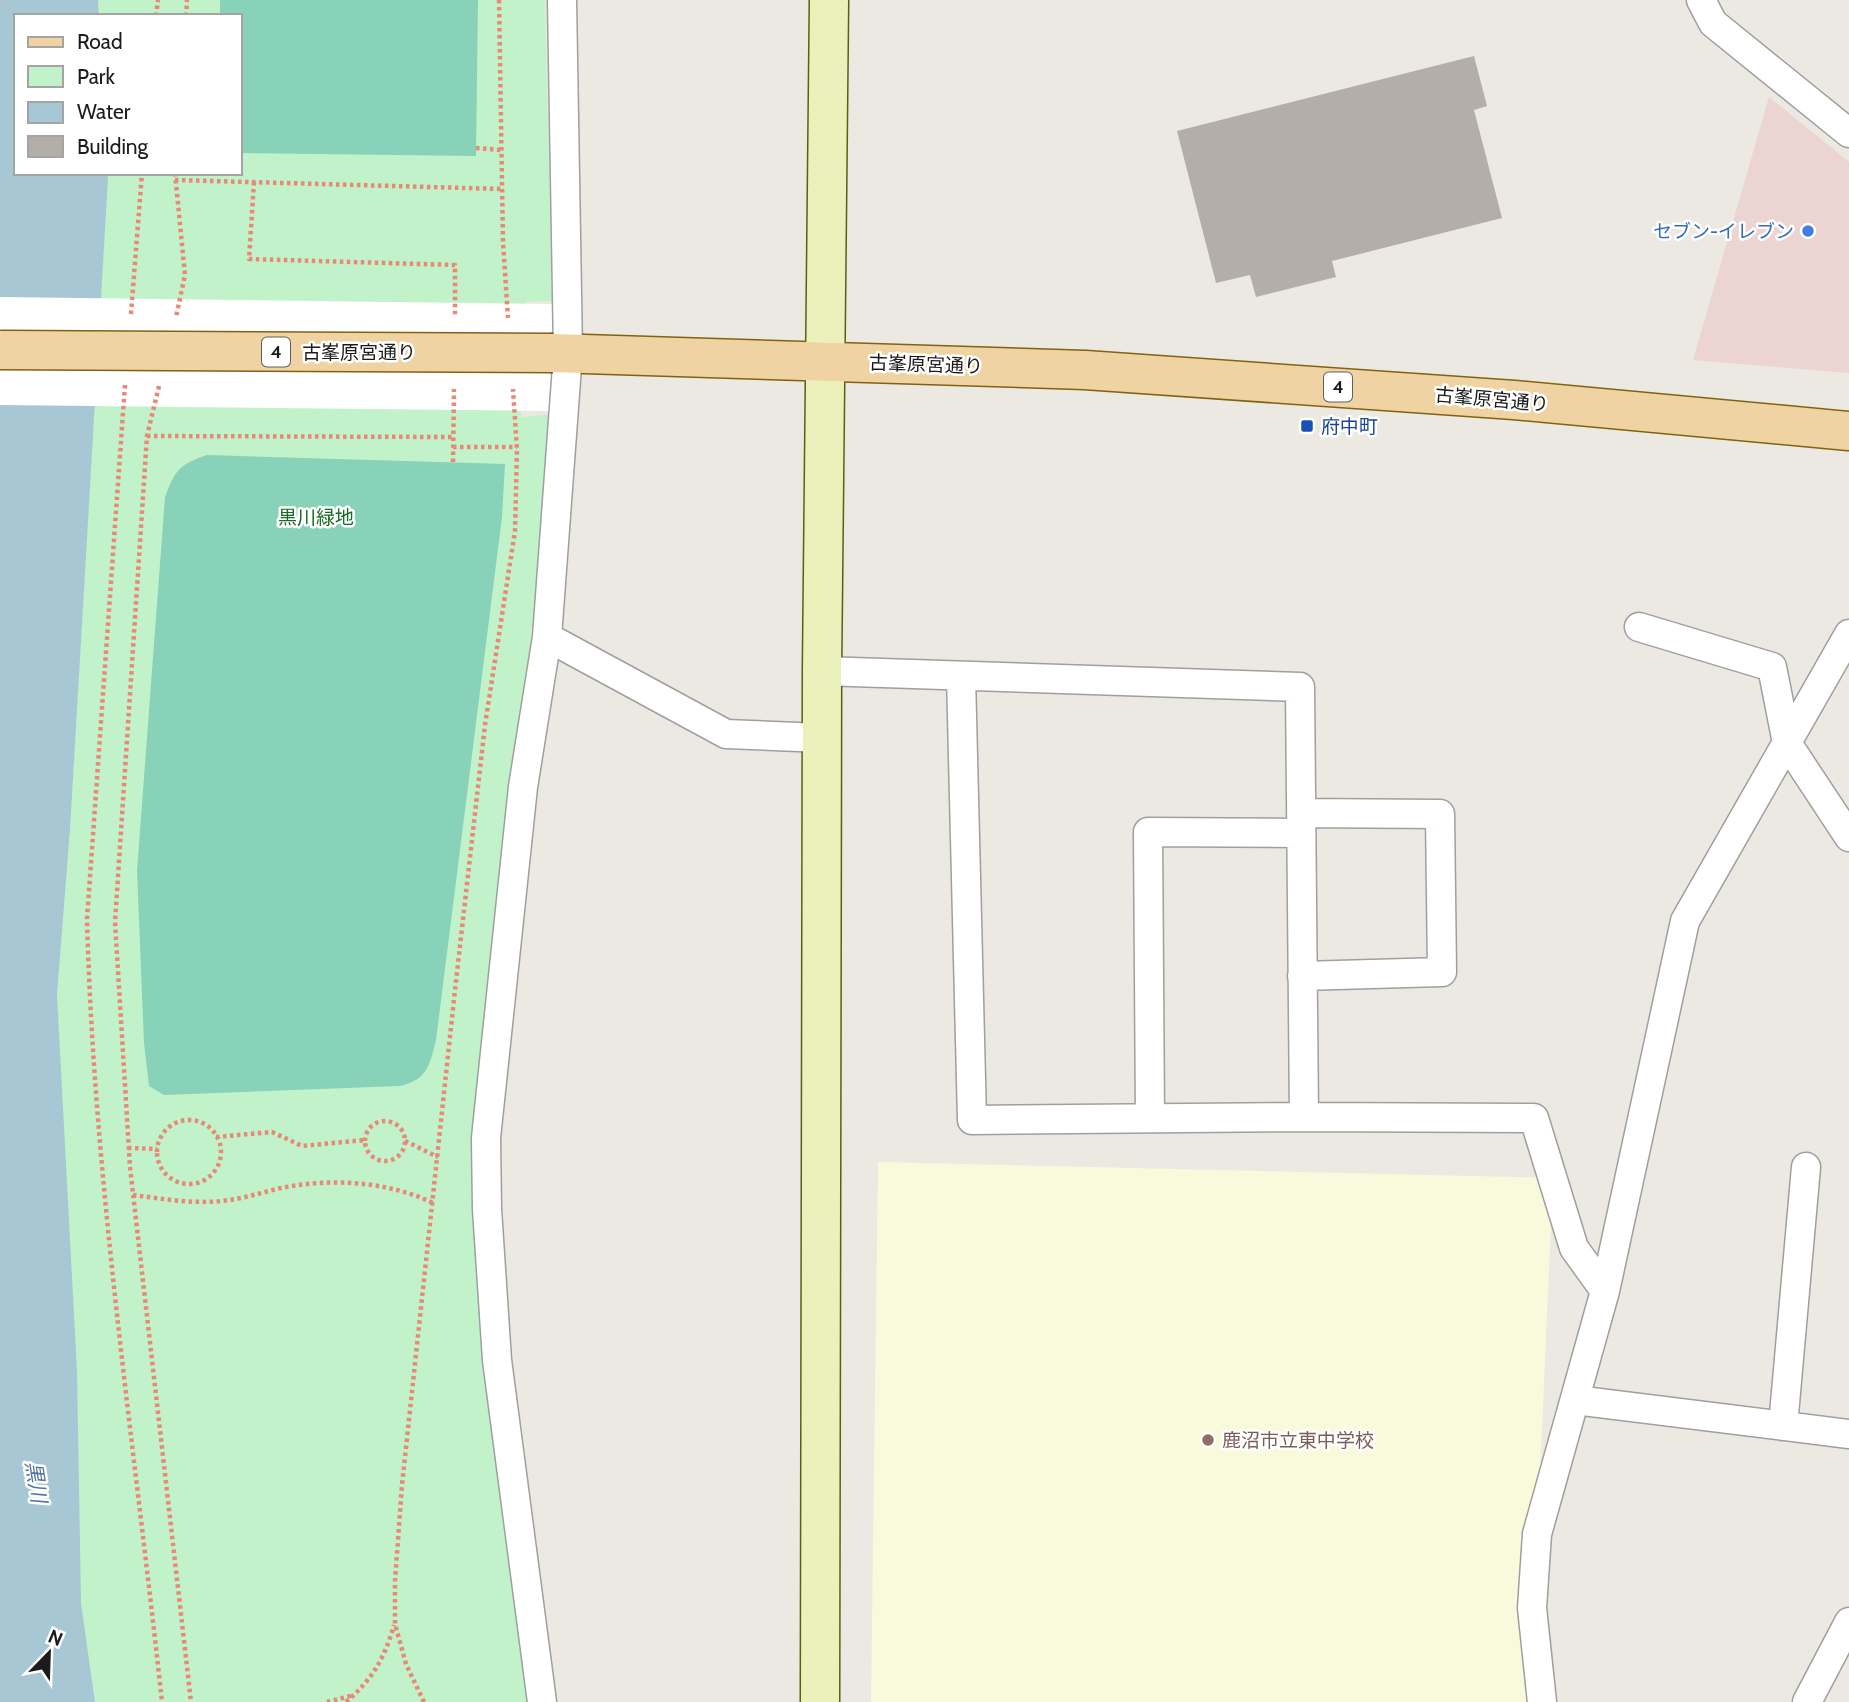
<svg xmlns="http://www.w3.org/2000/svg" width="1849" height="1702" font-family="Cabin,'Noto Sans JP',sans-serif">
  <rect width="100%" height="100%" fill="#ebe9e2"/>
  <path fill="#ebd4d2" d="M1769,97L1849,162V373L1693,360Z"/>
  <path fill="#f9fadb" d="M878,1162L1553,1178L1530,1702H871Z"/>
  <path fill="#c2f2c9" d="M98,0H545L552,301L526,302L521,417L548,414L543,532L474,1133L479,1302L532,1702H95L81,1603L57,995L70,830L107,173H240V16H99Z"/>
  <path fill="#88d2b9" d="M220,0H478L476,156L240,153V16H220Z
    M207,455L505,464L502,517L436,1040C430,1065 427,1080 400,1086L164,1095L149,1086L144,1043L137,871L165,497C176,469 179,465 207,455Z"/>
  <path fill="#a7c7d4" d="M0,0H98L99,16H16V173H107L108,178L70,830L57,995L77,1371L81,1603L95,1702H0Z"/>
  <path fill="#fff" d="M0,297L553,304L552,411L0,405Z"/>
  <path fill="#b4aea8" d="M1474,56L1487,106L1474,110L1502,218L1332,261L1336,277L1256,297L1250,275L1216,283L1177,131Z"/>
  <g fill="none" stroke-linecap="round" stroke-linejoin="round">
    <g stroke="#9f9f9f" stroke-width="31">
      <path id="street" d="M1701,0L1713,23L1849,133
        M1639,627L1772,667L1787,743L1849,837
        M547,637L726,734L822,738
        M822,671L1300,687L1304,1117L1534,1118L1574,1248L1605,1291
        M961,676L972,1120L1304,1117
        M1301,813L1440,814L1442,972L1302,976
        M1150,1118L1148,832L1301,833
        M1575,1400L1849,1434
        M1783,1426L1806,1167
        M542,1702L497,1360L487,1209L486,1138L523,787L547,637L568,353L562,0
        M1542,1702L1532,1608L1537,1534L1605,1291L1685,921L1849,634
        M1807,1702L1849,1622"/>
    </g>
    <g stroke="#556311" stroke-width="41">
      <path id="secondary" d="M820,1702L822,671L829,0"/>
    </g>
    <g stroke="#816211" stroke-width="41">
      <path id="primary" d="M553,353L1085,370L1514,400L1849,431"/>
    </g>
    <path stroke="#e88876" stroke-width="4.5" stroke-dasharray="3.5 3.5" stroke-linecap="butt" d="M499,0L503,242L508,318
      M156,16L158,0
      M186,16L187,0
      M476,148L501,150
      M175,173L185,275L176,317
      M175,180L502,189
      M254,182L249,259L455,265V317
      M131,314L142,173
      M125,385L87,919C94,1181 134,1442 162,1702
      M159,386L147,436L115,922L130,1167L191,1702
      M147,436L453,437
      M453,447H517
      M453,462L454,389
      M157 1152a32 32 0 1 1 64 0a32 32 0 1 1-64 0Z
      M365 1141a20 20 0 1 1 40 0a20 20 0 1 1-40 0Z
      M216,1137L272,1132L302,1146L365,1140
      M405,1141L438,1157
      M128,1148L157,1149
      M133,1195C164,1199 197,1205 229,1200C246,1198 263,1192 281,1188C331,1178 387,1181 433,1203
      M327,1702L354,1695
      M346,1702C373,1679 385,1657 394,1625
      M424,1702L406,1664L395,1624V1581L402,1485L455,990L485,725L515,531L517,450L513,389"/>
    <use href="#street" stroke="#fff" stroke-width="28"/>
    <use href="#secondary" stroke="#ebf1ba" stroke-width="38"/>
    <use href="#primary" stroke="#f0d3a2" stroke-width="38"/>
    <g stroke="#816211" stroke-width="41" stroke-linecap="butt">
      <path id="primary-bridge" d="M0,350L553,353"/>
    </g>
    <use href="#primary-bridge" stroke="#f0d3a2" stroke-width="38"/>
  </g>
  <circle fill="#3f7fe0" stroke="#fff" stroke-width="2.5" cx="1808" cy="231" r="7"/>
  <rect fill="#1a4fb4" stroke="#fff" stroke-width="2.5" x="1300" y="419" width="14" height="14" rx="3.5"/>
  <circle fill="#8d6e63" stroke="#fff" stroke-width="2.5" cx="1208" cy="1440" r="7"/>
  <g text-anchor="middle" stroke-width="5" stroke-linejoin="round" paint-order="stroke">
    <g fill="#fff" stroke="#5f5f5f" stroke-width="2">
      <rect x="262" y="337.5" width="28" height="29" rx="5"/>
      <rect x="1324" y="372.5" width="28" height="29" rx="5"/>
    </g>
    <g font-size="18" font-weight="bold" fill="#1b1b1b">
      <text x="276" y="358">4</text>
      <text x="1338" y="393">4</text>
    </g>
    <g font-size="19" fill="#366cbe" stroke="#fff" text-anchor="end">
      <text x="1794" y="238">セブン-イレブン</text>
    </g>
    <g font-size="19" fill="#1b1b1b" stroke="#fff">
      <text x="359" y="359">古峯原宮通り</text>
      <text transform="translate(926 364) rotate(2)" y="7">古峯原宮通り</text>
      <text transform="translate(1492 399) rotate(5)" y="7">古峯原宮通り</text>
    </g>
    <g font-size="19" fill="#164399" stroke="#fff" text-anchor="start">
      <text x="1321" y="433">府中町</text>
    </g>
    <g font-size="19" fill="#176a23" stroke="#fff">
      <text x="316" y="524">黒川緑地</text>
    </g>
    <g font-size="19" fill="#785e54" stroke="#fff" text-anchor="start">
      <text x="1222" y="1447">鹿沼市立東中学校</text>
    </g>
    <g font-size="21" font-style="italic" fill="#54759e" stroke="#fff">
      <text transform="translate(36 1482) rotate(81)" y="7">黒川</text>
    </g>
  </g>
  <rect x="14" y="14" width="228" height="161" fill="#ffffff" stroke="#a4a4a4" stroke-width="2"/>
  <rect x="28" y="37" width="35" height="10" fill="#f0d3a2" stroke="#a4a4a4" stroke-width="2"/>
  <text x="77" y="49" font-size="21" fill="#1b1b1b">Road</text>
  <rect x="28" y="66" width="35" height="21" fill="#c2f2c9" stroke="#a4a4a4" stroke-width="2"/>
  <text x="77" y="84" font-size="21" fill="#1b1b1b">Park</text>
  <rect x="28" y="102" width="35" height="21" fill="#a7c7d4" stroke="#a4a4a4" stroke-width="2"/>
  <text x="77" y="119" font-size="21" fill="#1b1b1b">Water</text>
  <rect x="28" y="136" width="35" height="21" fill="#b4aea8" stroke="#a4a4a4" stroke-width="2"/>
  <text x="77" y="154" font-size="21" fill="#1b1b1b">Building</text>
  <g transform="translate(49 1653) rotate(23)" stroke="#ffffff" stroke-width="5" paint-order="stroke">
  <path d="M0-5L12 26L0 18L-12 26Z" fill="#1b1b1b"/>
  <text y="-10" font-size="19" font-weight="bold" text-anchor="middle" fill="#1b1b1b">N</text>
  </g>
</svg>
